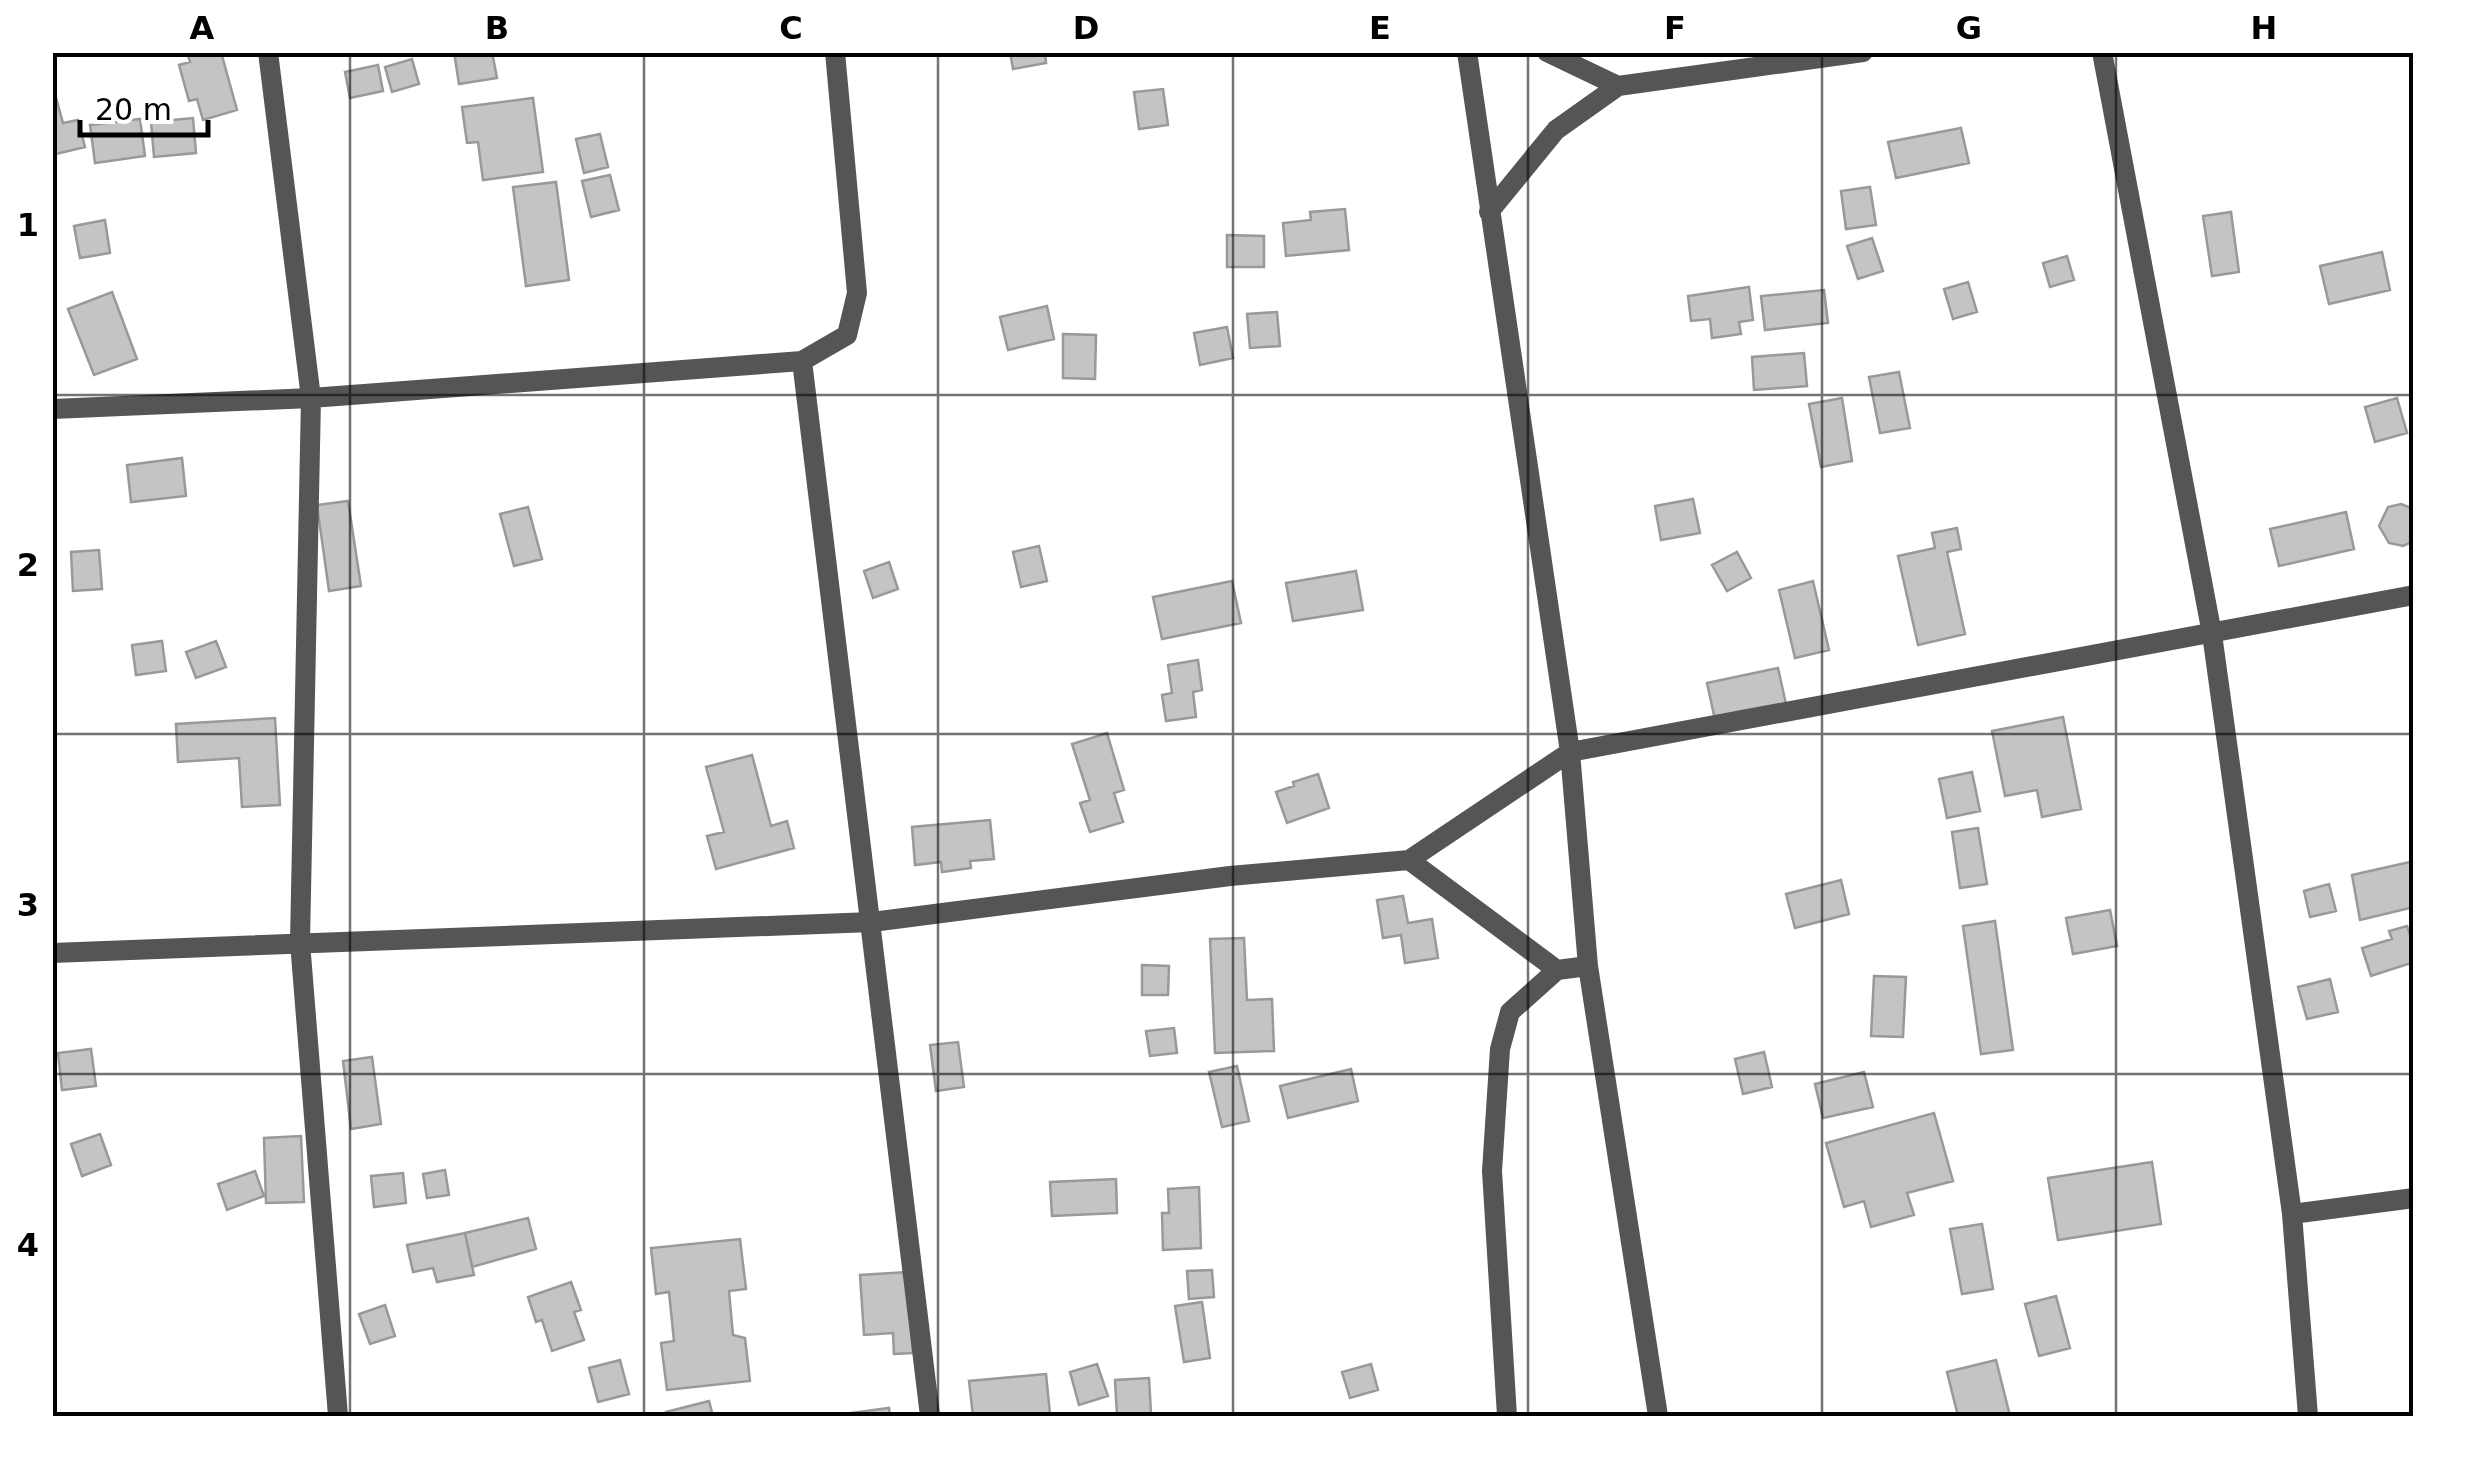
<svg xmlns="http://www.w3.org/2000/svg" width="2466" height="1469" font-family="'DejaVu Sans',sans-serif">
  <rect width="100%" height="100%" fill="#fff"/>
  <path fill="#c4c4c4" stroke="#999" stroke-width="2.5" d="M187,52H221L237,110L203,120L197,99L189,101L179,65L190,62Z
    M454,52H492L497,78L459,84Z
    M1010,52H1045L1046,63L1013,69Z
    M412,59L419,84L392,92L385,67Z
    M378,65L383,91L350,98L345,72Z
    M52,83L63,123L78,120L85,147L52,155Z
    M1163,89L1168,125L1139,129L1134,92Z
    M533,98L543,172L483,180L478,142L467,143L462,107Z
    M193,118L196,153L154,157L151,122Z
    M140,119L145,156L95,163L90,125Z
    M1961,128L1969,163L1896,178L1888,142Z
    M600,134L608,167L584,173L576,139Z
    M610,175L619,210L591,217L582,181Z
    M556,182L569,280L526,286L513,187Z
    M1870,187L1876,225L1846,229L1841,191Z
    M1345,209L1349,250L1286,256L1283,223L1311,220L1310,212Z
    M2231,212L2239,272L2212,276L2203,216Z
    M105,220L110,253L80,258L74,226Z
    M1227,235L1264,236V267H1227Z
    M1872,238L1883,271L1858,279L1847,246Z
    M2382,252L2390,290L2329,304L2320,266Z
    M2067,256L2074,280L2050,287L2043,263Z
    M1968,282L1977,312L1953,319L1944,289Z
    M1749,287L1753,320L1739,322L1741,334L1712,338L1710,319L1691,321L1688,296Z
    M1824,290L1828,323L1765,330L1761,296Z
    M112,292L137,359L94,375L68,309Z
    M1047,306L1054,339L1008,350L1000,317Z
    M1277,312L1280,346L1250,348L1247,314Z
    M1227,327L1233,358L1200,365L1194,333Z
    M1063,334L1096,335L1095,379L1063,378Z
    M1804,353L1807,386L1754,390L1752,357Z
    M1899,372L1910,428L1880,433L1869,377Z
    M1842,398L1852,461L1821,467L1809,404Z
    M2397,398L2407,433L2375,442L2365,407Z
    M182,458L186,496L131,502L127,465Z
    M1693,499L1700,533L1661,540L1655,506Z
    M348,501L361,586L329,591L317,505Z
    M2401,504L2414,509V541L2403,546L2389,543L2379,526L2388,507Z
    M528,507L542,559L514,566L500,514Z
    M2346,512L2354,549L2279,566L2270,529Z
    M1957,528L1961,549L1947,552L1965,634L1918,645L1898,556L1935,548L1932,533Z
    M1039,546L1047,581L1021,587L1013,552Z
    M99,550L102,589L73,591L71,552Z
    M1737,552L1751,578L1727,591L1712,565Z
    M889,562L898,589L873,598L864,571Z
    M1356,571L1363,610L1293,621L1286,583Z
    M1232,581L1241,623L1162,639L1153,597Z
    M1813,581L1829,650L1795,658L1779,590Z
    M162,641L166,671L136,675L132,645Z
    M216,641L226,667L196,678L186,652Z
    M1198,660L1202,690L1193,692L1196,717L1166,721L1162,695L1172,693L1168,665Z
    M1778,668L1786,704L1715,720L1707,683Z
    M2063,717L2081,809L2042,817L2037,790L2005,796L1992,731Z
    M275,718L280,805L242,807L239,758L178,762L176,724Z
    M1107,733L1124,790L1114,793L1123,822L1090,832L1080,803L1090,800L1072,744Z
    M752,755L771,826L787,821L794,848L716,869L707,836L724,832L706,767Z
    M1972,772L1980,811L1947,818L1939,779Z
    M1318,774L1329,808L1287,823L1276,792L1294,786L1293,782Z
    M990,820L994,859L970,861L971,868L942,872L941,862L915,865L912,827Z
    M1978,828L1987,884L1960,888L1952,832Z
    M2414,861V907L2360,920L2352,875Z
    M1841,880L1849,914L1795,928L1786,894Z
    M2329,884L2336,911L2310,917L2304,891Z
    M1403,896L1408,923L1432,919L1438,958L1405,963L1401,935L1383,938L1377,900Z
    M2110,910L2117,946L2073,954L2066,918Z
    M1995,921L2013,1050L1981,1054L1963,926Z
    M2407,926L2414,946V962L2371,976L2362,948L2392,939L2389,931Z
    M1244,938L1247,1000L1272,999L1274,1051L1215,1053L1210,939Z
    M1142,965L1169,966L1168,995H1142Z
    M1874,976L1906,977L1903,1037L1871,1036Z
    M2330,979L2338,1012L2307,1019L2298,987Z
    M1174,1028L1177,1053L1150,1056L1146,1031Z
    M958,1042L964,1087L936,1091L930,1045Z
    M91,1049L96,1086L62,1090L58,1053Z
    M1764,1052L1772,1087L1743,1094L1735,1059Z
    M372,1057L381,1124L351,1129L343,1061Z
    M1237,1066L1249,1121L1222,1127L1209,1072Z
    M1351,1069L1358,1101L1288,1118L1280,1086Z
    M1864,1072L1873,1107L1823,1118L1815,1084Z
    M1934,1113L1953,1181L1907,1193L1914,1215L1871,1227L1864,1201L1844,1207L1826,1143Z
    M100,1134L111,1165L82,1176L71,1144Z
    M301,1136L304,1202L266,1203L264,1138Z
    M2152,1162L2161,1224L2058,1240L2048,1178Z
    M445,1170L449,1195L427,1198L423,1174Z
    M255,1171L264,1196L227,1210L218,1184Z
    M403,1173L406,1203L374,1207L371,1176Z
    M1116,1179L1117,1213L1052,1216L1050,1182Z
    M1199,1187L1201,1248L1163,1250L1162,1213H1169L1168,1189Z
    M528,1218L536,1249L472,1267L465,1233Z
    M1982,1224L1993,1289L1962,1294L1950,1229Z
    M465,1233L474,1275L437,1282L433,1268L413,1272L407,1245Z
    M740,1239L746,1289L729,1291L733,1335L745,1338L750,1381L667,1390L661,1343L674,1341L669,1292L656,1294L651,1248Z
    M1212,1270L1214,1297L1189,1299L1187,1271Z
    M907,1272L913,1353L894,1354L893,1333L864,1335L860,1275Z
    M571,1282L581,1310L574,1312L584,1340L552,1351L542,1320L536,1322L528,1297Z
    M2056,1296L2070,1348L2039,1356L2025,1304Z
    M1202,1302L1210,1358L1184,1362L1175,1306Z
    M385,1305L395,1336L370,1344L359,1314Z
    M620,1360L629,1394L598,1402L589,1368Z
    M1996,1360L2010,1416H1958L1947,1372Z
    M1097,1364L1108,1396L1079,1405L1070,1372Z
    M1371,1364L1378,1390L1350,1398L1342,1372Z
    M1046,1374L1050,1414L973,1416L969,1381Z
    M1149,1378L1151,1413L1117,1415L1115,1380Z
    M709,1401L713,1416H667L666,1412Z
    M889,1408L890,1416H844L843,1414Z"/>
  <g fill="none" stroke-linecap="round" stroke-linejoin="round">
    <path stroke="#555" stroke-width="20" d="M268,52L311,398L300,942L338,1416
      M1467,52L1570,752L1588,966L1658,1416
      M1547,52L1618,86
      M2102,52L2212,634L2292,1214L2308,1416
      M1489,212L1556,130L1618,86L1863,52
      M802,361L930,1416
      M52,409L311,398L802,361L847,335L857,293L835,52
      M1409,860L1557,970L1588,966
      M52,953L872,922L1230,876L1409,860L1570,752L2414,595
      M2292,1214L2414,1198
      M1507,1416L1492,1171L1500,1049L1510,1012L1557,970"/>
  </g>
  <path fill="none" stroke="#000" stroke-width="2.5" stroke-opacity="0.55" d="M350,52V1416M644,52V1416M938,52V1416M1233,52V1416M1528,52V1416M1822,52V1416M2116,52V1416M52,395H2414M52,734H2414M52,1074H2414"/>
  <rect width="2466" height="1469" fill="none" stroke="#ffffff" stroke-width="110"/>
  <path d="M80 120v15h128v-15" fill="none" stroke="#000000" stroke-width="5"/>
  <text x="95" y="120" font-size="30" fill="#000000" stroke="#ffffff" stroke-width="8" paint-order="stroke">20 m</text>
  <rect x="55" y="55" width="2356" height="1359" fill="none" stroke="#000" stroke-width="4"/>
  <g font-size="32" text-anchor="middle" font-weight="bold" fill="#000">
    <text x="202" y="39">A</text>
    <text x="497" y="39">B</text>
    <text x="791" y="39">C</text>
    <text x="1086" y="39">D</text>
    <text x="1380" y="39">E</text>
    <text x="1675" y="39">F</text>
    <text x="1969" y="39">G</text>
    <text x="2264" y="39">H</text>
    <text x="28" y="236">1</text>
    <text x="28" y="576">2</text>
    <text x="28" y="916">3</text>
    <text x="28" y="1256">4</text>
  </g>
</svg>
